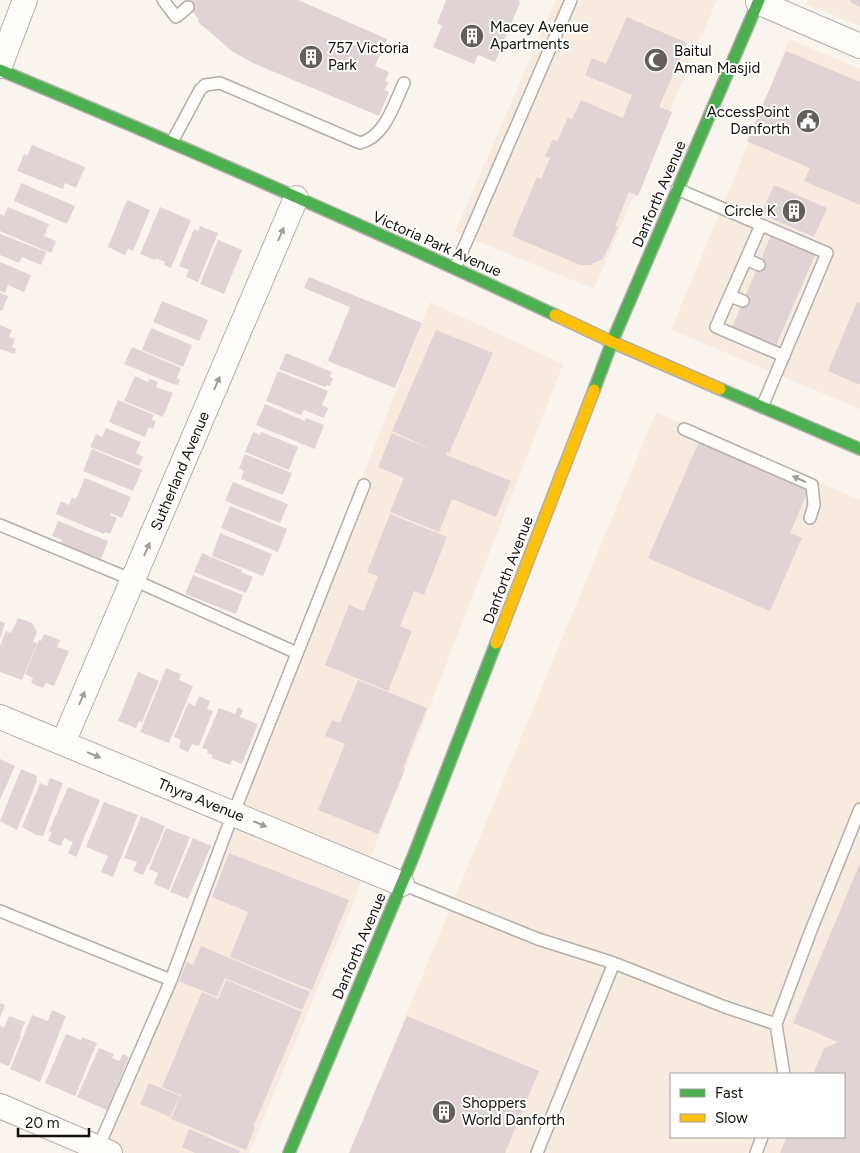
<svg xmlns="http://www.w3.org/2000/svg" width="860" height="1153" font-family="Figtree,sans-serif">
  <rect width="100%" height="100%" fill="#faf4ee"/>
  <path fill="#f7eade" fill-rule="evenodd" d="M556,0H717L594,289L455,232Z
    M808,0H860V26L806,4Z
    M789,39L860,69V409L671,330L735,176Z
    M430,302L563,364L350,911L249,1153H106L110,1120L246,781Z
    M656,412L860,500V1153H349ZM671,1074H844V1137H671Z"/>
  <path fill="#e0d3d6" d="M184,0H298L387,39L375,66L389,72L385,81L388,82L385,90L389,92L379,116L253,63L233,52L197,21L199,20Z
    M446,0H519L520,3L495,62L478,55L474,64L433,47L442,26L437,23Z
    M850,0H860V7L850,2Z
    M627,17L687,43L659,107L672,112L638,196L629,192L615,226L618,227L603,259L590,265H580L512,236L537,177L541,179L550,158L545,156L553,139L557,142L568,117L572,119L581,100L623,118L632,95L585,75L592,58L606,64Z
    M786,51L860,82V205L804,181L810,168L747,141Z
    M32,145L85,167L76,188L65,183L63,189L17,171L24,154L27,156Z
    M21,183L75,206L67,224L14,201Z
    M774,185L827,208L814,237L761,214Z
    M127,200L150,210L133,251L128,249L125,255L108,247Z
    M8,207L49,224L44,236L56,241L51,253L0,231V214L4,216Z
    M160,207L191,220L171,268L164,265L165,262L156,258L155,260L140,254Z
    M200,226L218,233L198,282L186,277L189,270L179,266L194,229L198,231Z
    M0,234L46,252L41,265L22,257L19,263L0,255Z
    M771,235L816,253L775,348L731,330Z
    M218,240L242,250L224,294L200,284Z
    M0,262L31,275L24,292L8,285L5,293L0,291Z
    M309,277L422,323L395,388L328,361L350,307L304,288Z
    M0,293L8,296L2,311L0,310Z
    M162,301L208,320L199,341L153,322Z
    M857,302L860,303V385L828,371Z
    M0,325L12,330L9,337L15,339L12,347L16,349L15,354L0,349Z
    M151,328L192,345L183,367L142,350Z
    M436,330L493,353L449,453L447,452L446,455L511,481L496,517L452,499L439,532L390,512L404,478L378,467L392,433L437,452L392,431Z
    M132,347L181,368L177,378L180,380L178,385L175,384V385L124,364Z
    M286,353L332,372L330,377L333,378L330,386L327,385L325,387L279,369Z
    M278,371L328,391L322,405L328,408L324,418L304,410L301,415L266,401Z
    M135,376L148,382L150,379L158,382L156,387L173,393L163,417L124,401Z
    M118,400L154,415L152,420L156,421L153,429L149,427L145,437L109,422Z
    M265,404L305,421L306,418L324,425L315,449L256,425Z
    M106,428L141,442L136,453L143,457L139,466L90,447L96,434L102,437Z
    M253,432L260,435L261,432L298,447L289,470L245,452Z
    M700,439L810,486L790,533L802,538L770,611L648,558Z
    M92,449L142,470L133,491L83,471Z
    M245,454L292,473L283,495L241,479L244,471L239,468Z
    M85,478L131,497L122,518L111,513L110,515L117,518L110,534L105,532L104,534L56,514L61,501L69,505L72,498L76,499Z
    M233,482L288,504L280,523L225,501Z
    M230,506L287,529L278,552L221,528Z
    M390,514L447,537L424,595L414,591L400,626L412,631L388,691L325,665L349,605L364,611L378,576L367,572Z
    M58,521L108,541L101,559L61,543L62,540L52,536Z
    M220,533L272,554L263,576L212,556Z
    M202,553L242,570L241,572L253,577L246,593L194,572Z
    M193,575L243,595L236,614L185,594Z
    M18,618L32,623L37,632L33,642L37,643L22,680L0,672V646L6,631L11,633Z
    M0,621L5,623L0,639Z
    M44,634L60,640L57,647L69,651L54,686L46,683L43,688L31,683L33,678L25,674L39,640L41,641Z
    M166,668L181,674L179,680L193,686L169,743L140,732Z
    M138,672L159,681L142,722L139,721L136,728L118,721Z
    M358,680L427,708L403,768L405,769L378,834L318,810L345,744L325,736L332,720L340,723Z
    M199,696L210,701L207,709L213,711L199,746L192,744L188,752L179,748L181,740L174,737L188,703L195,706Z
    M238,707L243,710L240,717L258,724L242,764L232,760L230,765L211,758L213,755L207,753L208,750L202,748L219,708L235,714Z
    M0,759L15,766L0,800Z
    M21,769L37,776L36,780L37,781L17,830L0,821Z
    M50,778L63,783L43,836L36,835L22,827L40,783L47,786Z
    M68,787L100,800L76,857L68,853L73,842L64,838L61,846L48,841L52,832L49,831Z
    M104,802L138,815L113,877L101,872L108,856L86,847Z
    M141,816L165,826L149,865L148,864L143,875L133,871L137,862L124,858Z
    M166,828L190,837L169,890L154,884L158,873L149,869Z
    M193,838L211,846L188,899L170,892Z
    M229,853L349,900L312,990L230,957L248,912L212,897Z
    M860,863V1153H780L787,1137H844V1074H813L824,1049L838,1042L793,1023Z
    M201,946L310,992L302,1010L225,978L217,997L179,981L187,962L193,965Z
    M226,980L302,1012L253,1127H255L246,1150L171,1119L182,1092L180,1095L162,1087L202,992L218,999Z
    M0,1003L5,1005L0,1018Z
    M52,1010L66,1016L40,1082L10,1069L32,1015L48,1021Z
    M9,1016L25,1022L20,1035L21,1036L9,1066L0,1063V1026L4,1028Z
    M407,1016L539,1071L505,1153H349Z
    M66,1034L81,1040L82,1037L97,1043L75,1096L45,1083Z
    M99,1048L114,1054L112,1058L119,1061L123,1054L129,1057L107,1110L77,1097Z
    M149,1083L180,1096L170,1117L140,1104Z
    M189,1129L240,1151L239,1153H195L182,1147Z"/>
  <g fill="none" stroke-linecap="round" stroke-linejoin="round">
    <g stroke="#b4aea9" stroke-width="14">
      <path id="lane" d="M163,0L176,17L188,7
        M172,142L200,90L205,85L220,83L360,143C385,137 394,104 404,83
        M677,189L827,253L762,407
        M761,225L716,327L784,356
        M746,259L759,265
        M455,268L571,0
        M730,296L743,301
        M684,429L812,485L814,505L810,518
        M0,525L145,585L297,653
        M402,884L538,939L614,963L725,1007L776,1024L810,933L860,809
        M0,911L171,980
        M776,1024L784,1074
        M98,1148L171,980L226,832L364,485
        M537,1153L614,963
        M756,1153L762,1137"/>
    </g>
    <g stroke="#b4aea9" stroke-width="26">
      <path id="street" d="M758,2L860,46
        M0,66L25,0
        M0,717L402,884
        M63,743L296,198
        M0,1106L110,1153"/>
    </g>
    <g stroke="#b4aea9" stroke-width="14">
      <path id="fast" d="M0,70C187,148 372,229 555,315
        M720,389L860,449
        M594,390L612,342L759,0
        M289,1153L413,857L496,643"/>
    </g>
    <g stroke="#b4aea9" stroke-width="14">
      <path id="slow" d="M555,315L612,342L720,389
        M496,643L594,390"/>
    </g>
    <use href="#lane" stroke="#fefdfc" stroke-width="11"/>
    <use href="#street" stroke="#fefdfc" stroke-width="24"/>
    <use href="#fast" stroke="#4caf50" stroke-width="11"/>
    <use href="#slow" stroke="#ffc107" stroke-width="11"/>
  </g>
  <defs><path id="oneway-solid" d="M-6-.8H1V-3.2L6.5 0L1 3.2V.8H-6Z" transform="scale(1.25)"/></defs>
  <g fill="#a09e9c">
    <use href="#oneway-solid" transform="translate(281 234) rotate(-66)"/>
    <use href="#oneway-solid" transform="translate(217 383) rotate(-67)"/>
    <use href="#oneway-solid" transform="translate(799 479) rotate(-156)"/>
    <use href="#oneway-solid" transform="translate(147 549) rotate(-67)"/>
    <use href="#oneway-solid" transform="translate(82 698) rotate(-67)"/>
    <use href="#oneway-solid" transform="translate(94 755) rotate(22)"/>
    <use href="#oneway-solid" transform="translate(260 824) rotate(23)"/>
  </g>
  <defs>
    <g id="building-disc" transform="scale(1.25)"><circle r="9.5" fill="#645f5a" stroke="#fff"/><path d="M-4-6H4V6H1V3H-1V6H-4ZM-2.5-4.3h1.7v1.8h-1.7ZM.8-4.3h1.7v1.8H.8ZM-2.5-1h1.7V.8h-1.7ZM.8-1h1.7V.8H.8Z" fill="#fff"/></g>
    <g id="mosque-disc" transform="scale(1.25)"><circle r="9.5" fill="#645f5a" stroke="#fff"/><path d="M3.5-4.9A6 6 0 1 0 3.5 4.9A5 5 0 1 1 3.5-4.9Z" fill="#fff"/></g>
    <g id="civic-disc" transform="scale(1.25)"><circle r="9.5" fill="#645f5a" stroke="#fff"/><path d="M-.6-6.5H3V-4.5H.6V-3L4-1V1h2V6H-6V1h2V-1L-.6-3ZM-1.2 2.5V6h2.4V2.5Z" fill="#fff"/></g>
  </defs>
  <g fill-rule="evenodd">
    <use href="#building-disc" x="472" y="36"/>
    <use href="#building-disc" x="311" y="57"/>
    <use href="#mosque-disc" x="656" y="60"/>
    <use href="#civic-disc" x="808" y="121"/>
    <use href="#building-disc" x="794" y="211"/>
    <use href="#building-disc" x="444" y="1112"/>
  </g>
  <g text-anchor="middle" stroke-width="4" stroke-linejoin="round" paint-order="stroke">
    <g font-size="15" fill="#140f0b" stroke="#fff" text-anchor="start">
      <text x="490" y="32">Macey Avenue<tspan x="490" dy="17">Apartments</tspan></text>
      <text x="328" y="53">757 Victoria<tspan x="328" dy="17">Park</tspan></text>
      <text x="674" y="56">Baitul<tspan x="674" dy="17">Aman Masjid</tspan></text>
      <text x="790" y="117" text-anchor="end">AccessPoint<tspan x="790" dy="17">Danforth</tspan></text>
      <text x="776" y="216" text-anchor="end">Circle K</text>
      <text x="462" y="1108">Shoppers<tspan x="462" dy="17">World Danforth</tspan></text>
    </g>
    <g font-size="15" fill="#140f0b" stroke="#fff">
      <text transform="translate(659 194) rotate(-67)" y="5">Danforth Avenue</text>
      <text transform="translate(437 244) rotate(24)" y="5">Victoria Park Avenue</text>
      <text transform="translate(180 471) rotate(-67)" y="5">Sutherland Avenue</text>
      <text transform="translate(508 570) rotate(-69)" y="5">Danforth Avenue</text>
      <text transform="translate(201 800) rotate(22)" y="5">Thyra Avenue</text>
      <text transform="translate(359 946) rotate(-67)" y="5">Danforth Avenue</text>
    </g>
  </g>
  <rect x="670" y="1073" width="175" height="65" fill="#ffffff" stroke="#a19f9d"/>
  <rect x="680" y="1089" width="25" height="8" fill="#4caf50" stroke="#a19f9d"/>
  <text x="715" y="1098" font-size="15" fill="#140f0b">Fast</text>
  <rect x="680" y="1114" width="25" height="8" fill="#ffc107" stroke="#a19f9d"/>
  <text x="715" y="1123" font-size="15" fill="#140f0b">Slow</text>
  <path d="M18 1128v8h71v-8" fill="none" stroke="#140f0b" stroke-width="2.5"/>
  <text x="25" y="1128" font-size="15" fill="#140f0b" stroke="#ffffff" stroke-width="4" paint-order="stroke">20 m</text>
</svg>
